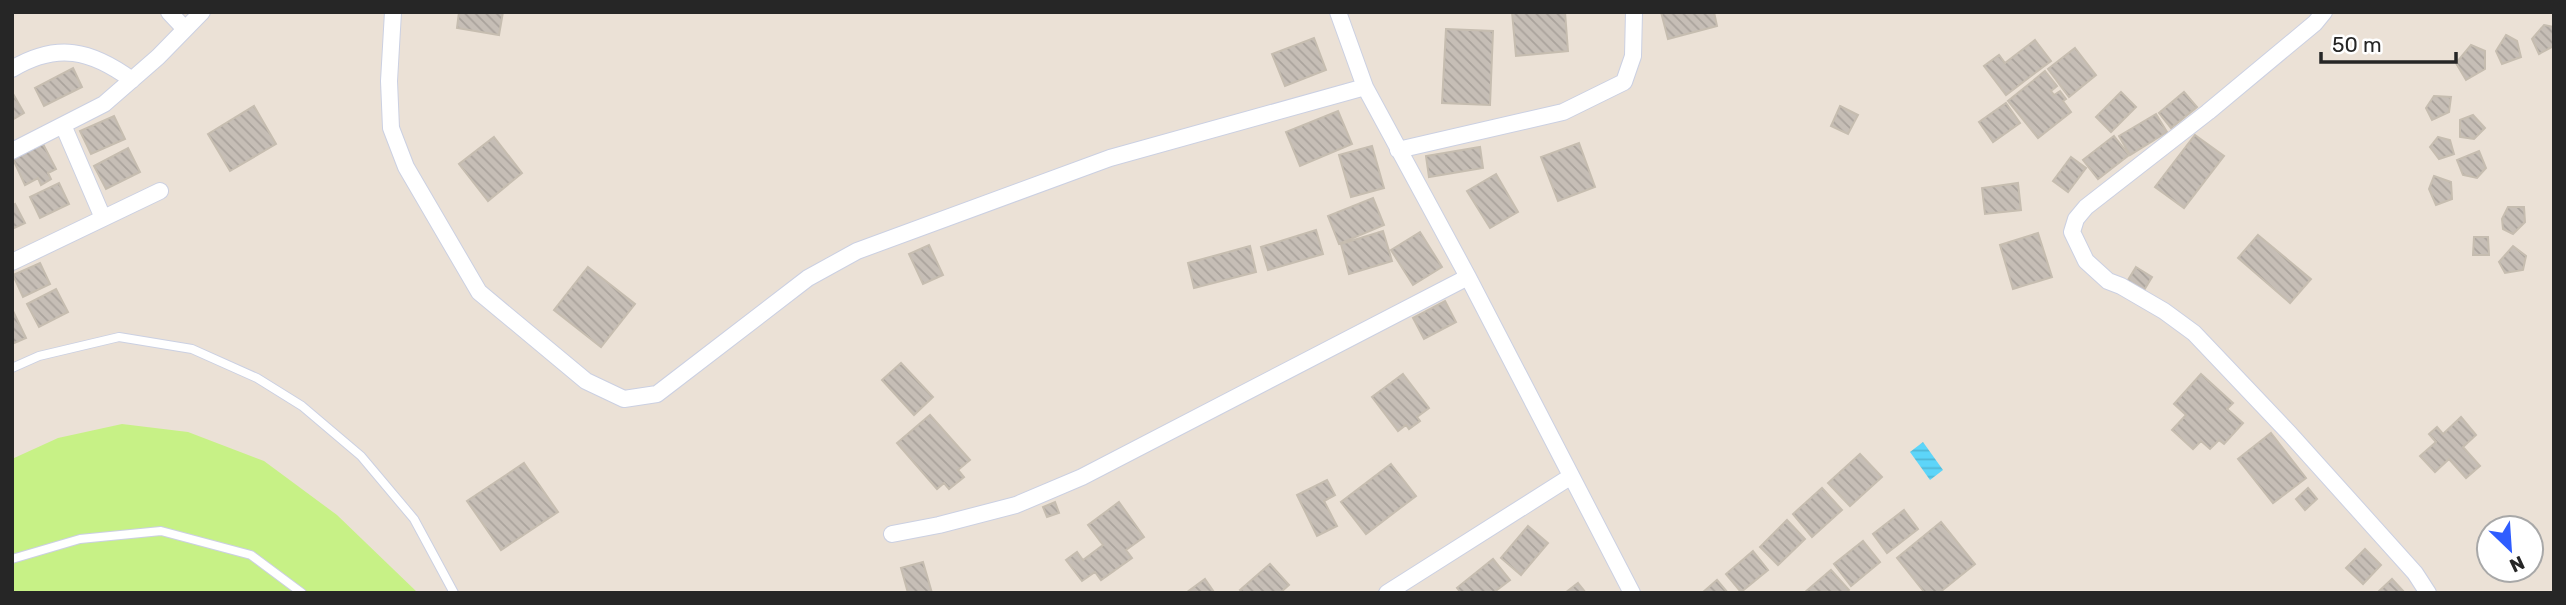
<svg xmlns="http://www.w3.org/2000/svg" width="2566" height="605" font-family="Rubik,sans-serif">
  <defs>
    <pattern id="water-rules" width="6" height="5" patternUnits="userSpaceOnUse" patternTransform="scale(1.75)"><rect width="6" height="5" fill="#5dd5f9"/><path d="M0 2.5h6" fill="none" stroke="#51b7d5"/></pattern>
    <pattern id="building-back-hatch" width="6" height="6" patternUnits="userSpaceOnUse" patternTransform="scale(1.75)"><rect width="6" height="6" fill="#c6beb6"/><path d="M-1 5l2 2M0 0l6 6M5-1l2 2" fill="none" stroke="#aaa39c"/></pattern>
  </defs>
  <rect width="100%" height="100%" fill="#ebe1d6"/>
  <path fill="#c7f186" d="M122,424L188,432L264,461L337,515L418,593H12V459L58,438Z"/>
  <path fill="url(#water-rules)" d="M1923,442L1943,470L1930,480L1910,452Z"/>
  <path fill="url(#building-back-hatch)" stroke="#c6bdb0" stroke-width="2" d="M459,12H503L499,35L457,28Z
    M1512,12H1565L1568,51L1516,56Z
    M1661,12H1714L1717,26L1668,39Z
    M2544,25L2554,27V46L2539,54L2532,39Z
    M1446,29L1493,31L1490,105L1442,103Z
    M2506,35L2517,41L2521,57L2502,64L2496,51Z
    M1314,38L1326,70L1285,86L1272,54Z
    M2035,40L2051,61L2006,95L1984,66L1999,55L2005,63Z
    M2471,45L2485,51V69L2466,80L2456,63Z
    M2075,48L2096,75L2069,97L2048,69Z
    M73,68L82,87L44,106L35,88Z
    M2045,71L2057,86L2051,91L2054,95L2060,91L2066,99L2063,101L2071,112L2038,138L2008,101Z
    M12,92L24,113L12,120Z
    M2121,92L2136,107L2111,132L2096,117Z
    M2184,92L2197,107L2171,128L2159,113Z
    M2434,96L2451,97L2449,112L2432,120L2426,108Z
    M2006,103L2020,123L1993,142L1979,122Z
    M254,106L276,144L230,171L208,134Z
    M1840,106L1858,115L1848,134L1831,126Z
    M1338,111L1352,144L1300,166L1286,132Z
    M2156,114L2167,132L2130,155L2119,136Z
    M2473,115L2485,128L2474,139L2460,137V120Z
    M114,116L125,139L91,154L80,131Z
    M2195,135L2224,156L2184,208L2155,187Z
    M2114,136L2129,155L2098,179L2083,160Z
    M494,137L522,173L488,201L459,164Z
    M2438,137L2450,140L2454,154L2439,159L2430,147Z
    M42,142L56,169L48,173L51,179L41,185L38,178L25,185L12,157Z
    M1579,143L1595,187L1558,201L1541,157Z
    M1372,146L1384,188L1351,197L1339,155Z
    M1480,147L1483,168L1429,177L1426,156Z
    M128,148L140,172L106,189L94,166Z
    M2479,151L2486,168L2477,178L2463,175L2457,160Z
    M2071,157L2086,168L2068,192L2053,181Z
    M1496,174L1518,212L1490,228L1467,191Z
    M2434,176L2451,182L2452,199L2436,205L2429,189Z
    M59,183L69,204L40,218L30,197Z
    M2018,183L2021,210L1985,214L1982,188Z
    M1373,198L1384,225L1339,244L1328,216Z
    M15,204L25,223L12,229V206Z
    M2508,207H2524L2525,222L2513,234L2503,229L2502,219Z
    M1316,230L1323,254L1268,270L1261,247Z
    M1383,231L1392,261L1349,274L1341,244Z
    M1420,232L1442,267L1413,285L1391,250Z
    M2038,233L2052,277L2013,289L2000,245Z
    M2258,235L2311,279L2290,303L2238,258Z
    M2474,237H2488L2489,255H2473Z
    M929,245L943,275L923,284L909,254Z
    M1250,246L1256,272L1194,288L1188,263Z
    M2513,246L2526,256L2523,270L2505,273L2499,262Z
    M40,263L50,284L23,297L13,275Z
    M588,267L635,304L601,347L554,310Z
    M2136,267L2152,277L2141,295L2125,285Z
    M56,289L68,312L39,327L27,304Z
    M1445,301L1456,322L1424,339L1413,318Z
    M12,309L26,338L12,344Z
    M901,363L933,397L914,415L882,380Z
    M1403,374L1429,408L1417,417L1420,421L1409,429L1406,425L1398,431L1372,397Z
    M2201,374L2233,403L2227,409L2243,423L2224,444L2219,440L2210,449L2201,441L2193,449L2172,430L2186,415L2174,404Z
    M930,415L970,460L958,470L964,477L949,489L944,483L937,489L897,443Z
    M2461,417L2476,435L2463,447L2480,466L2466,478L2449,459L2435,472L2420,456L2436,442L2429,434L2437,427L2443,434Z
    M2271,433L2306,478L2273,503L2238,459Z
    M1860,454L1882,477L1850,506L1828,483Z
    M524,463L558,512L501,550L467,501Z
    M1391,464L1416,496L1366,534L1341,502Z
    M1327,480L1335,495L1324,501L1337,526L1317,536L1297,495Z
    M1822,488L1842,510L1812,537L1793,514Z
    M2308,488L2317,499L2305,510L2296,499Z
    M1055,502L1059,513L1047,517L1043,507Z
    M1119,502L1144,537L1126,550L1132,558L1101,580L1095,572L1082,581L1066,560L1077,552L1083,560L1103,545L1088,525Z
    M1904,510L1918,529L1887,553L1873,534Z
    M1787,520L1805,539L1778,565L1760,547Z
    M1941,522L1975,564L1939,593H1925L1897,558Z
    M1528,526L1548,543L1521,575L1501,558Z
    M1863,541L1880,562L1851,586L1834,564Z
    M2365,549L2381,565L2363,584L2346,568Z
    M1753,551L1768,570L1741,592L1726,574Z
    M1493,559L1510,580L1493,593H1461L1457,588Z
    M923,562L932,593H908L901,568Z
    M1270,564L1289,585L1280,593H1243L1240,590Z
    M1831,570L1849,590L1846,593H1804Z
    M1205,579L1214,592L1186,593Z
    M2392,579L2405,593H2377Z
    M1717,580L1728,593H1702Z
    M1578,583L1586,593H1565Z"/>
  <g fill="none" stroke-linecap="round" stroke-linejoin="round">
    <g stroke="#cbd0e2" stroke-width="10">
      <path id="lane" d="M12,368L39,356L119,337L192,349L257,378L302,406L361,456L414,519L454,593
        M12,559L80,539L161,531L251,555L302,593"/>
    </g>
    <g stroke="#cbd0e2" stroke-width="18">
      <path id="street" d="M169,12L185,29
        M393,12L389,81L391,128L406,167L479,292L586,381L624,399L657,394L808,278L857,251L1110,158L1365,87
        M1338,12L1365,87L1468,277L1632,593
        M2324,12L2315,23L2208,112L2086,207L2076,219L2072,232L2086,261L2108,281L2121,286L2164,311L2194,333L2290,434L2415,573L2428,593
        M12,69C57,42 91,50 132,80
        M63,125L103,218
        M1398,150L1563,112L1624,82L1633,56L1634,12
        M12,151L104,104L158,57L202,12
        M12,262L160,191
        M892,534L939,525L1016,505L1082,477L1468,277
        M1387,593L1570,477"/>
    </g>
    <use href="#lane" stroke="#fff" stroke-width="8"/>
    <use href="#street" stroke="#fff" stroke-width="16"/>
  </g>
  <rect width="2566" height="605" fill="none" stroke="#262626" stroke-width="28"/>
  <g transform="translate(2510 549) rotate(155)"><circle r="33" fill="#ffffff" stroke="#a8a8a8" stroke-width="2"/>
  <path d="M0-5L12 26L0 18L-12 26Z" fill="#2f5dff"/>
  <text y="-10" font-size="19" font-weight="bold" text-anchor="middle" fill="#262626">N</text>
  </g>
  <path d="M2321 52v10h135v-10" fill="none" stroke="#262626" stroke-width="3.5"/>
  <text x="2332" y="52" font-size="21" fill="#262626" stroke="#ffffff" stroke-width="5" paint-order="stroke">50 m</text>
</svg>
